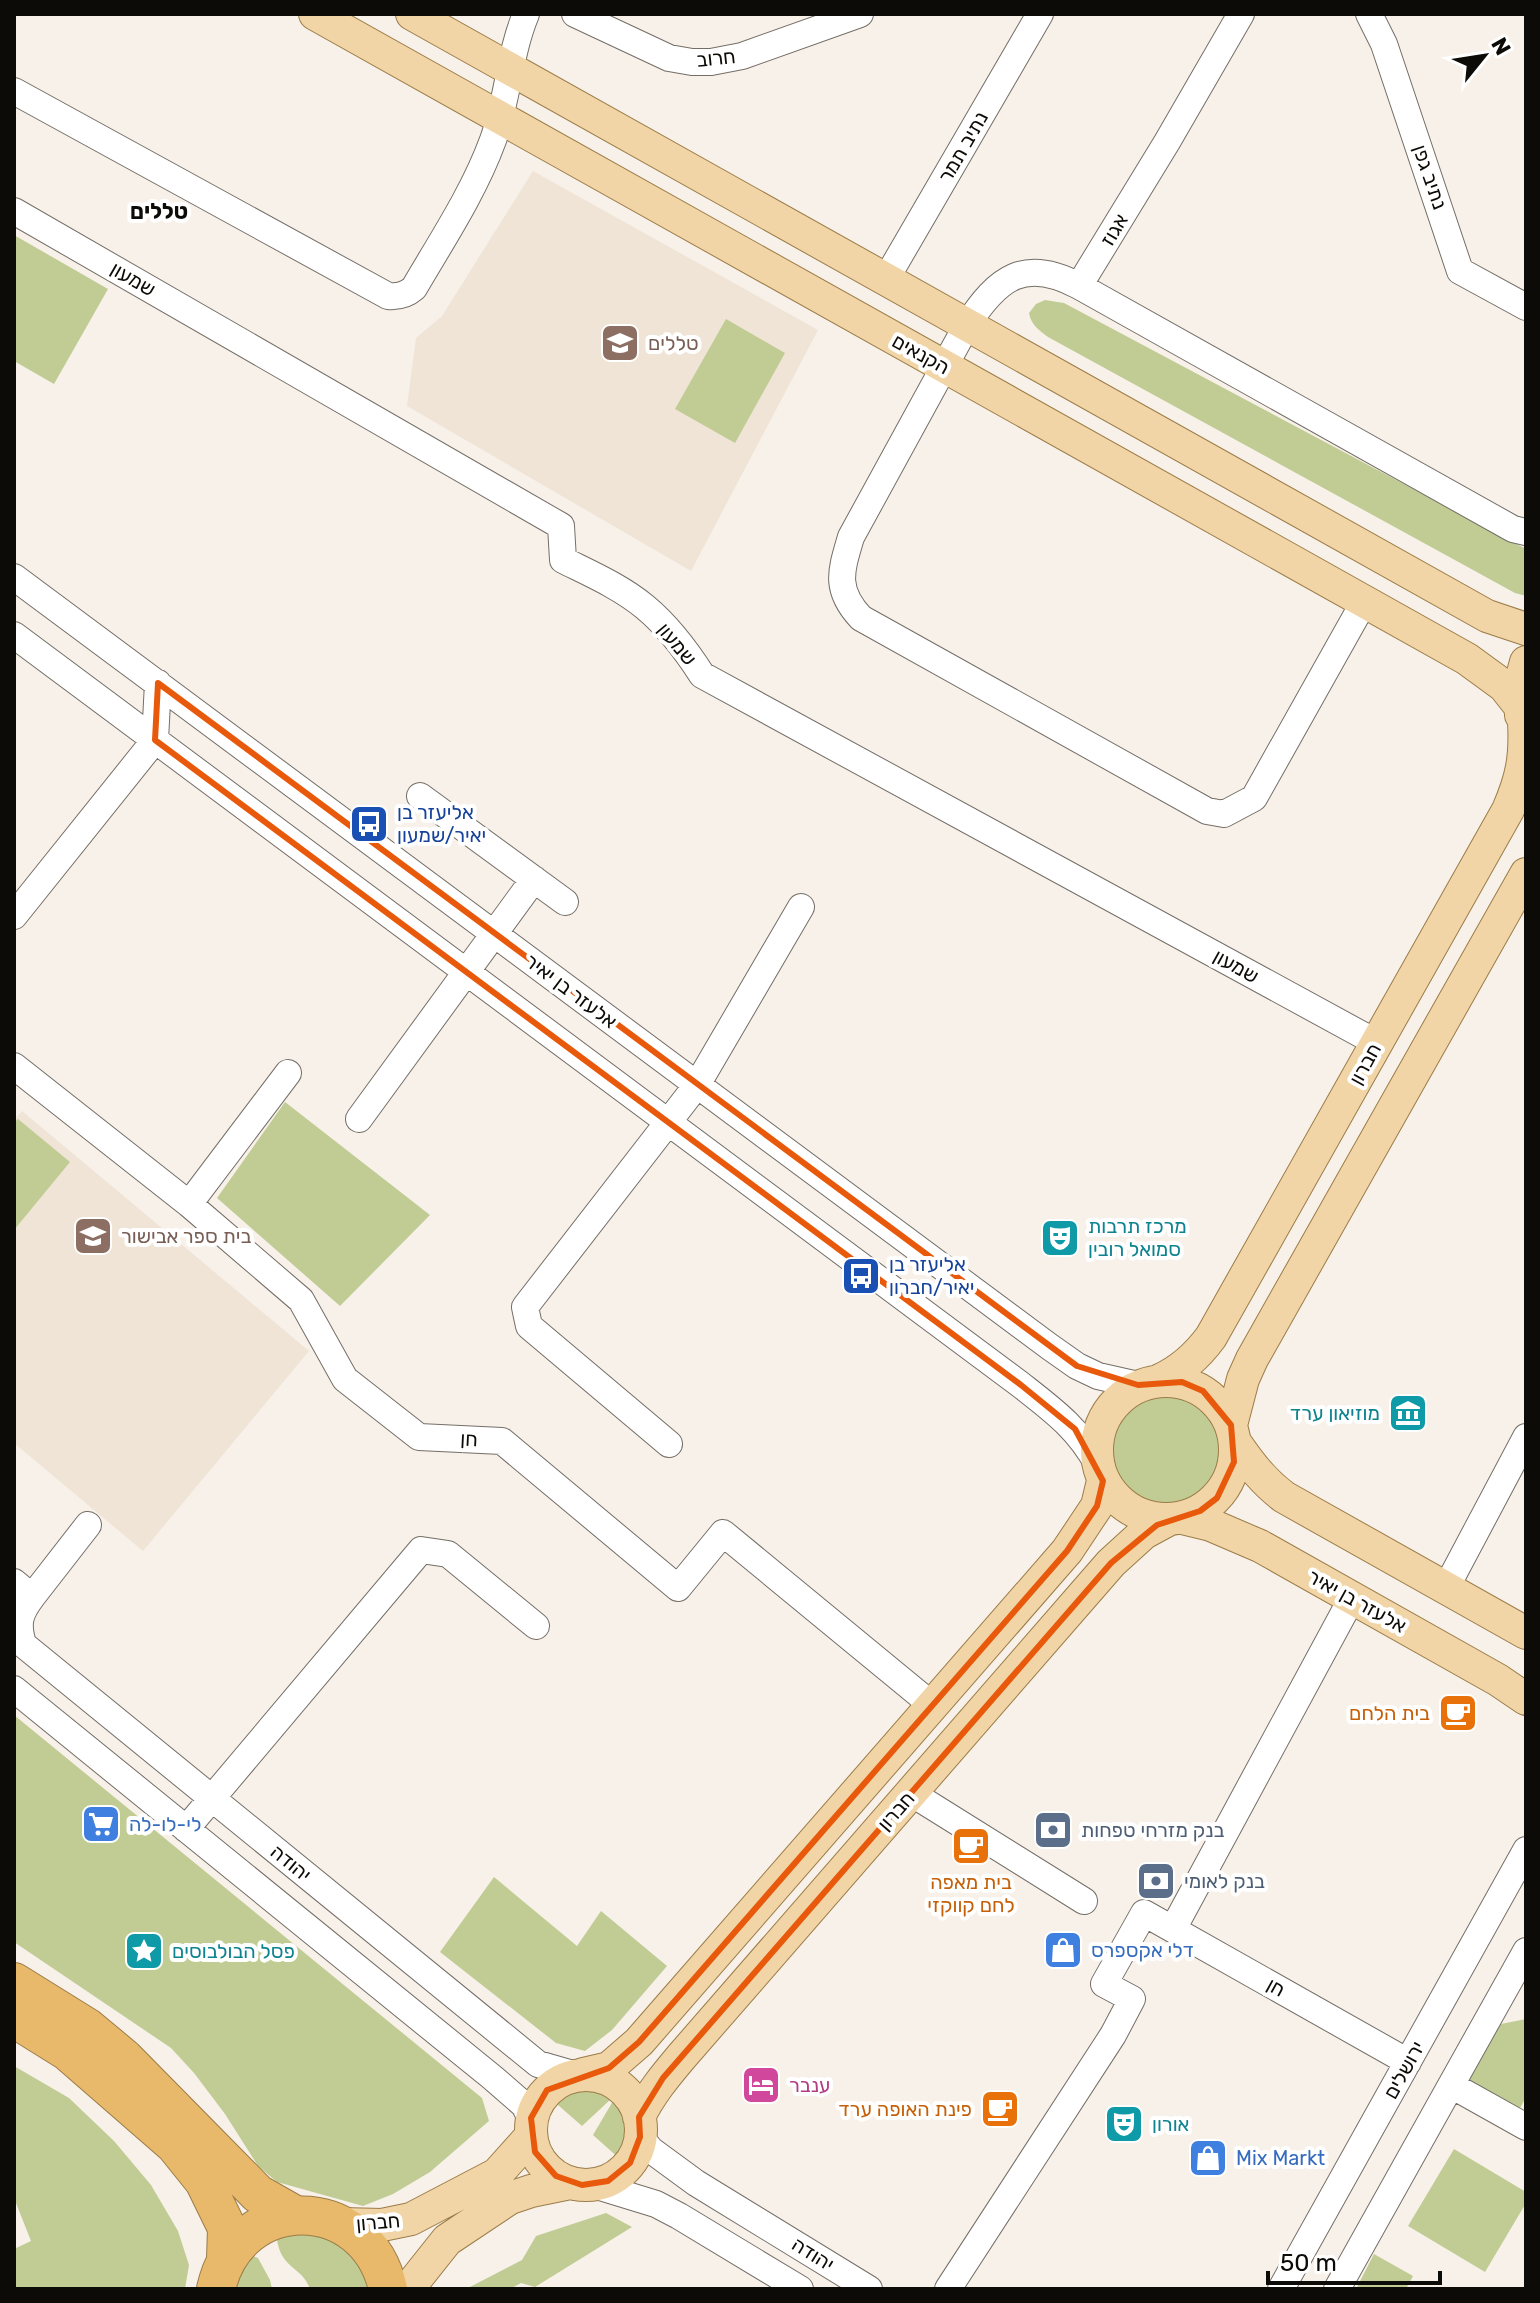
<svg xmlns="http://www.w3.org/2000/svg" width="1540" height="2303" font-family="Rubik,Heebo,sans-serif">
  <rect width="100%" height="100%" fill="#f8f1e9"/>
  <path fill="#efe4d6" d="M533,171L818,330L691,571L407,406L416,338L442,316Z
    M22,1111L309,1351L143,1551L14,1443V1120Z"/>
  <path fill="#c0cc94" d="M14,235L108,289L54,384L14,361Z
    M1045,300L1064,303L1526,549V596L1515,593L1048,337C1039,330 1031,325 1029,313L1036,304Z
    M726,319L785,353L735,443L675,409Z
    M285,1102L430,1215L340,1306L217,1198Z
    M18,1119L70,1162L14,1230V1123Z
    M1113 1450a54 54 0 1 1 108 0a54 54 0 1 1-108 0Z
    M14,1715L482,2098L489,2121L430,2172L393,2194L363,2206L277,2182L258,2166L225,2114L194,2073L171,2048L14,1942Z
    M494,1877L577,1946L601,1911L667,1966L612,2030L585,2051L556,2043L440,1952Z
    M1526,2019V2097L1519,2110L1462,2080L1491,2026Z
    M14,2066L69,2098L114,2141L151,2185L178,2231L189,2265L185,2289H14V2249L31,2241L14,2198Z
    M576,2085C622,2085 643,2119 621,2160L593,2135L613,2101L611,2099L582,2126L550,2098L562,2089Z
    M1454,2149L1526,2192V2203L1485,2272L1408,2226Z
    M606,2213L632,2227L535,2287L521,2283L510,2289H466L522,2260L536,2236Z
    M283,2230L350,2243L378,2289H310C301,2264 279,2271 276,2232Z
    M247,2254L258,2258L270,2280L272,2289H231Z
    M1374,2254L1413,2276L1406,2289H1356Z"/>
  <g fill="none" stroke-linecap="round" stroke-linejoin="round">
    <g stroke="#746e67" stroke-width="28">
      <path id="minor" d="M575,14L669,58L692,62H711L742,56L860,14
        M1369,14L1384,44L1460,271L1526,307
        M14,91L388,296C399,297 406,295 414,288C442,240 474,192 493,140C508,99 509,55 526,14
        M14,211L561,526L563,560C591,574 621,587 645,607C668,626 686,650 702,675L1377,1043
        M886,279L1040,14
        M1079,286L1167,142L1241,14
        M14,577L1050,1347L1077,1366L1098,1376L1138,1385
        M1364,602L1254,798L1224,814L1207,811L861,618C834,589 841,571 851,537L967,325C998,277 1025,257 1079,286L1513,529L1526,532
        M14,635L1021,1385C1053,1410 1079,1429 1098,1465
        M420,796L565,902
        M14,916L155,740L158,683
        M14,1066L189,1204L301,1300L345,1379L419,1437L502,1441L678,1588L723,1533L932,1705
        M359,1119L534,879
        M189,1204L288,1073
        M669,1444L529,1326L525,1307L697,1085L801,907
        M14,1582L32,1597C19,1614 17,1624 23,1644
        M1446,1588L1526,1437
        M32,1597L88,1525
        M14,1637L538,2064L576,2075
        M14,1689L493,2078L524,2105L531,2118
        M911,1793L1084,1901
        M186,1829L421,1550L448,1554L536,1626
        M1173,1929L1352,1598
        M1451,2085L1526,2127
        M640,2137L651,2150L696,2183L869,2289
        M594,2185L656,2204L679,2216L800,2289
        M948,2289L1113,2035L1132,1999L1104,1984L1144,1913L1408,2062
        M1281,2289L1526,1850
        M1337,2289L1526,1951"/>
    </g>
    <g stroke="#9b7c48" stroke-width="34">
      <path id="major" d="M315,14L1467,659L1504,686L1519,705
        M412,14L1487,616L1526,629
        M1521,715L1519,688L1526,662
        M1160,1380C1182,1370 1197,1356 1211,1337L1508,810C1522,778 1526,757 1524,722
        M1097 1450a69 69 0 1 1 138 0a69 69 0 1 1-138 0Z
        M1231,1425L1243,1379L1252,1359L1526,874
        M1235,1442C1250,1464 1263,1481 1284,1497L1526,1633
        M1182,1518L1211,1525L1260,1546L1498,1680L1526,1699
        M583,2074L609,2068L639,2042L1067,1551L1097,1506L1103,1481
        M531 2130a55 55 0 1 1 110 0a55 55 0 1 1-110 0Z
        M639,2117C650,2094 666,2075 682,2056L1111,1563L1144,1533L1168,1520
        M342,2224L382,2225L411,2219L497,2174L531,2136
        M408,2289L447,2240L510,2198L531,2191L570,2183"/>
    </g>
    <g stroke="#9b7c48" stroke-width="40">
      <path id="highway" d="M14,1982L88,2028L124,2058L258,2194L295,2215
        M14,2018L67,2051L175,2145L204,2181L227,2228L226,2259
        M216,2289C238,2191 366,2191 388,2289"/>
    </g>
    <use href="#minor" stroke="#fff" stroke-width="26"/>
    <use href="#major" stroke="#f1d5a6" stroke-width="32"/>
    <use href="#highway" stroke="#e8b96b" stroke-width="38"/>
  </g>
  <path fill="none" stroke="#e8590c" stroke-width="6" stroke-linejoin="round" d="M158,683L1077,1366L1138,1385L1182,1382L1203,1391L1231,1425L1234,1462L1217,1498L1200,1511L1157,1525L1111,1563L663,2078L639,2117L640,2137L630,2163L608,2181L582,2185L556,2176L535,2152L531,2118L547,2090L609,2068L639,2042L1067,1551L1097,1506L1103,1481L1075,1429L1021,1385L155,740Z"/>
  <defs>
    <g id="school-square" transform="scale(2)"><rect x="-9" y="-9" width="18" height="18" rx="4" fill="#8d6e63" stroke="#fff"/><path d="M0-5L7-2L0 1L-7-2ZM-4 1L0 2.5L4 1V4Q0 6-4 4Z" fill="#fff"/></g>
    <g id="bus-square" transform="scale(2)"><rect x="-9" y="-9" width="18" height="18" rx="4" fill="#1a4fb4" stroke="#fff"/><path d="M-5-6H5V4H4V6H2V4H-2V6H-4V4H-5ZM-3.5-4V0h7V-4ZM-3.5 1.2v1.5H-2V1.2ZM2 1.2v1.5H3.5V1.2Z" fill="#fff"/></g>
    <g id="theatre-square" transform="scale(2)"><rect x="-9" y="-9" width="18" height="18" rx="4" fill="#0f9aa8" stroke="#fff"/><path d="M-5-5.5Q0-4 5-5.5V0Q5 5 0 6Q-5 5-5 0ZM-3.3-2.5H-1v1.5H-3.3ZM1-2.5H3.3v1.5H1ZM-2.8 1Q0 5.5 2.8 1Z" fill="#fff"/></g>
    <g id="museum-square" transform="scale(2)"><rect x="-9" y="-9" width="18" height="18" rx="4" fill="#0f9aa8" stroke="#fff"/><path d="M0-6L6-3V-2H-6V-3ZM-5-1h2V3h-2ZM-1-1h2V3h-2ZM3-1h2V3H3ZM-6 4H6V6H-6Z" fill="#fff"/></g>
    <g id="cafe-square" transform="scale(2)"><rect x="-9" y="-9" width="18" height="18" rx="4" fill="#e8710a" stroke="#fff"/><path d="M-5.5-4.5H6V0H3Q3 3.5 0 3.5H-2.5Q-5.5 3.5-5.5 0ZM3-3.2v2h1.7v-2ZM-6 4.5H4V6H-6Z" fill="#fff"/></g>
    <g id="supermarket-square" transform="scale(2)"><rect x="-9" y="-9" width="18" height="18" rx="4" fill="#3f7fe0" stroke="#fff"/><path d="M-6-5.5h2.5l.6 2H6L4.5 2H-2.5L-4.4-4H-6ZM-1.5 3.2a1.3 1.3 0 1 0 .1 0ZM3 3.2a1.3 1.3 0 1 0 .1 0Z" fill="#fff"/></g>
    <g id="bank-square" transform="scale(2)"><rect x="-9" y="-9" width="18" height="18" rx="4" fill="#5c6f8a" stroke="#fff"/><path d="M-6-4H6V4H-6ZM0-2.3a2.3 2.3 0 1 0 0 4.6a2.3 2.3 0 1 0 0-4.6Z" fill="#fff"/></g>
    <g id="shop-square" transform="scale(2)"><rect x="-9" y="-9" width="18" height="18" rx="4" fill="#3f7fe0" stroke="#fff"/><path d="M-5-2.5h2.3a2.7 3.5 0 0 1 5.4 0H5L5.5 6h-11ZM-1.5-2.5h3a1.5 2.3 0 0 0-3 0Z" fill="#fff"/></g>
    <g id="sight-square" transform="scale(2)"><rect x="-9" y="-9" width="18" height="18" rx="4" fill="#0f9aa8" stroke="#fff"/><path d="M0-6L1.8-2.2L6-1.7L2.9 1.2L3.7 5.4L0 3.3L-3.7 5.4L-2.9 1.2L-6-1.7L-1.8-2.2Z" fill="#fff"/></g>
    <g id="hotel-square" transform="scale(2)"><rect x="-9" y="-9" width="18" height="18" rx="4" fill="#d1479c" stroke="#fff"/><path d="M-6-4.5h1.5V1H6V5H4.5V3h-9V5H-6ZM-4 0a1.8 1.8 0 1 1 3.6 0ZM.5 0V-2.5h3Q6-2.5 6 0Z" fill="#fff"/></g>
  </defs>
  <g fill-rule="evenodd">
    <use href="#school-square" x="620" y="343"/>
    <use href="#bus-square" x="369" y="824"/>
    <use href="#school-square" x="93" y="1236"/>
    <use href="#theatre-square" x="1060" y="1238"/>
    <use href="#bus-square" x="861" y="1276"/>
    <use href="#museum-square" x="1408" y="1413"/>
    <use href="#cafe-square" x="1458" y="1713"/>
    <use href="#supermarket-square" x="101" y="1824"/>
    <use href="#bank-square" x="1053" y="1830"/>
    <use href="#cafe-square" x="971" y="1846"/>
    <use href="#bank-square" x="1156" y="1881"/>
    <use href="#shop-square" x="1063" y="1950"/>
    <use href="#sight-square" x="144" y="1951"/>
    <use href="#hotel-square" x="761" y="2085"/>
    <use href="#cafe-square" x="1000" y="2109"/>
    <use href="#theatre-square" x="1124" y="2124"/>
    <use href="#shop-square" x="1208" y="2158"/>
  </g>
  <g text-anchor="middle" stroke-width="8" stroke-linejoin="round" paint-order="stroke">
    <g font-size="20" fill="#0d0b08" stroke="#fff">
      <text transform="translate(716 58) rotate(-6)" y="7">חרוב</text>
      <text transform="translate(963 147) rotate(-60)" y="7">נתיב תמר</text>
      <text transform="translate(1430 177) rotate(71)" y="7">נתיב גפן</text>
      <text transform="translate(1114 230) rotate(-59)" y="7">אגוז</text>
      <text transform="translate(133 279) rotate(30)" y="7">שמעון</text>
      <text transform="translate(921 354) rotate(29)" y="7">הקנאים</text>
      <text transform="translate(677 644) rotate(50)" y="7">שמעון</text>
      <text transform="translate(1236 966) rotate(29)" y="7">שמעון</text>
      <text transform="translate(571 991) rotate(37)" y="7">אלעזר בן יאיר</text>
      <text transform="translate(1365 1064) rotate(-61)" y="7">חברון</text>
      <text transform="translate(469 1439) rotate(3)" y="7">חן</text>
      <text transform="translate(1357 1601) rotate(29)" y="7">אלעזר בן יאיר</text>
      <text transform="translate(896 1811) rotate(-49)" y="7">חברון</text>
      <text transform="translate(291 1863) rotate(39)" y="7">יהודה</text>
      <text transform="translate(1276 1987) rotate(29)" y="7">חן</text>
      <text transform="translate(1404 2070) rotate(-61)" y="7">ירושלים</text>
      <text transform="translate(378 2222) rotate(-5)" y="7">חברון</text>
      <text transform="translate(813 2254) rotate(32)" y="7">יהודה</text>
    </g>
    <g font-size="20" fill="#785e54" stroke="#fff" text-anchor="start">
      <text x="648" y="350">טללים</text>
      <text x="121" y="1243">בית ספר אבישור</text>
    </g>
    <g font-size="20" fill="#164399" stroke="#fff" text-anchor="start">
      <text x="397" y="819">אליעזר בן<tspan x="397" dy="23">יאיר/שמעון</tspan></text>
      <text x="889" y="1271">אליעזר בן<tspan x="889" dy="23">יאיר/חברון</tspan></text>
    </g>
    <g font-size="20" fill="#0d838f" stroke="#fff" text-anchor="start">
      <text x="1088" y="1233">מרכז תרבות<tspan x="1088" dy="23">סמואל רובין</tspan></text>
      <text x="1380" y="1420" text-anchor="end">מוזיאון ערד</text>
      <text x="172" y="1958">פסל הבולבוסים</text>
      <text x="1152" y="2131">אורון</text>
    </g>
    <g font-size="20" fill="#c56008" stroke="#fff" text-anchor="end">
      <text x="1430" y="1720">בית הלחם</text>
      <text x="971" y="1889" text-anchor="middle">בית מאפה<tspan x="971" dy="23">לחם קווקזי</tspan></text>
      <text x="972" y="2116">פינת האופה ערד</text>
    </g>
    <g font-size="20" fill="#366cbe" stroke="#fff" text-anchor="start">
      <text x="129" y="1831">לי-לו-לה</text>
      <text x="1091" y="1957">דלי אקספרס</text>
      <text x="1236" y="2165">Mix Markt</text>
    </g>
    <g font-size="20" fill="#4e5e75" stroke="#fff" text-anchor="start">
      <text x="1081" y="1837">בנק מזרחי טפחות</text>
      <text x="1184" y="1888">בנק לאומי</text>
    </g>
    <g font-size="20" fill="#b23c85" stroke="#fff" text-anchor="start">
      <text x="789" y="2092">ענבר</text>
    </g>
    <g font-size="22" font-weight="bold" fill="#0d0b08" stroke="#fff">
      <text x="159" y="219">טללים</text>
    </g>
  </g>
  <rect width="1540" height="2303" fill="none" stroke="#0d0b08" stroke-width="32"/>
  <g transform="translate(1484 56) rotate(60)" stroke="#ffffff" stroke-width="6" paint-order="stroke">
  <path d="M0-6L14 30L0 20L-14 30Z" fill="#0d0b08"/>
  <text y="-12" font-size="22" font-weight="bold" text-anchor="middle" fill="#0d0b08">N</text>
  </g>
  <path d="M1268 2271v12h172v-12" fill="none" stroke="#0d0b08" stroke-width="4"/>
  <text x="1280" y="2271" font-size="24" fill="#0d0b08" stroke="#ffffff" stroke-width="6" paint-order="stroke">50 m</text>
</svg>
